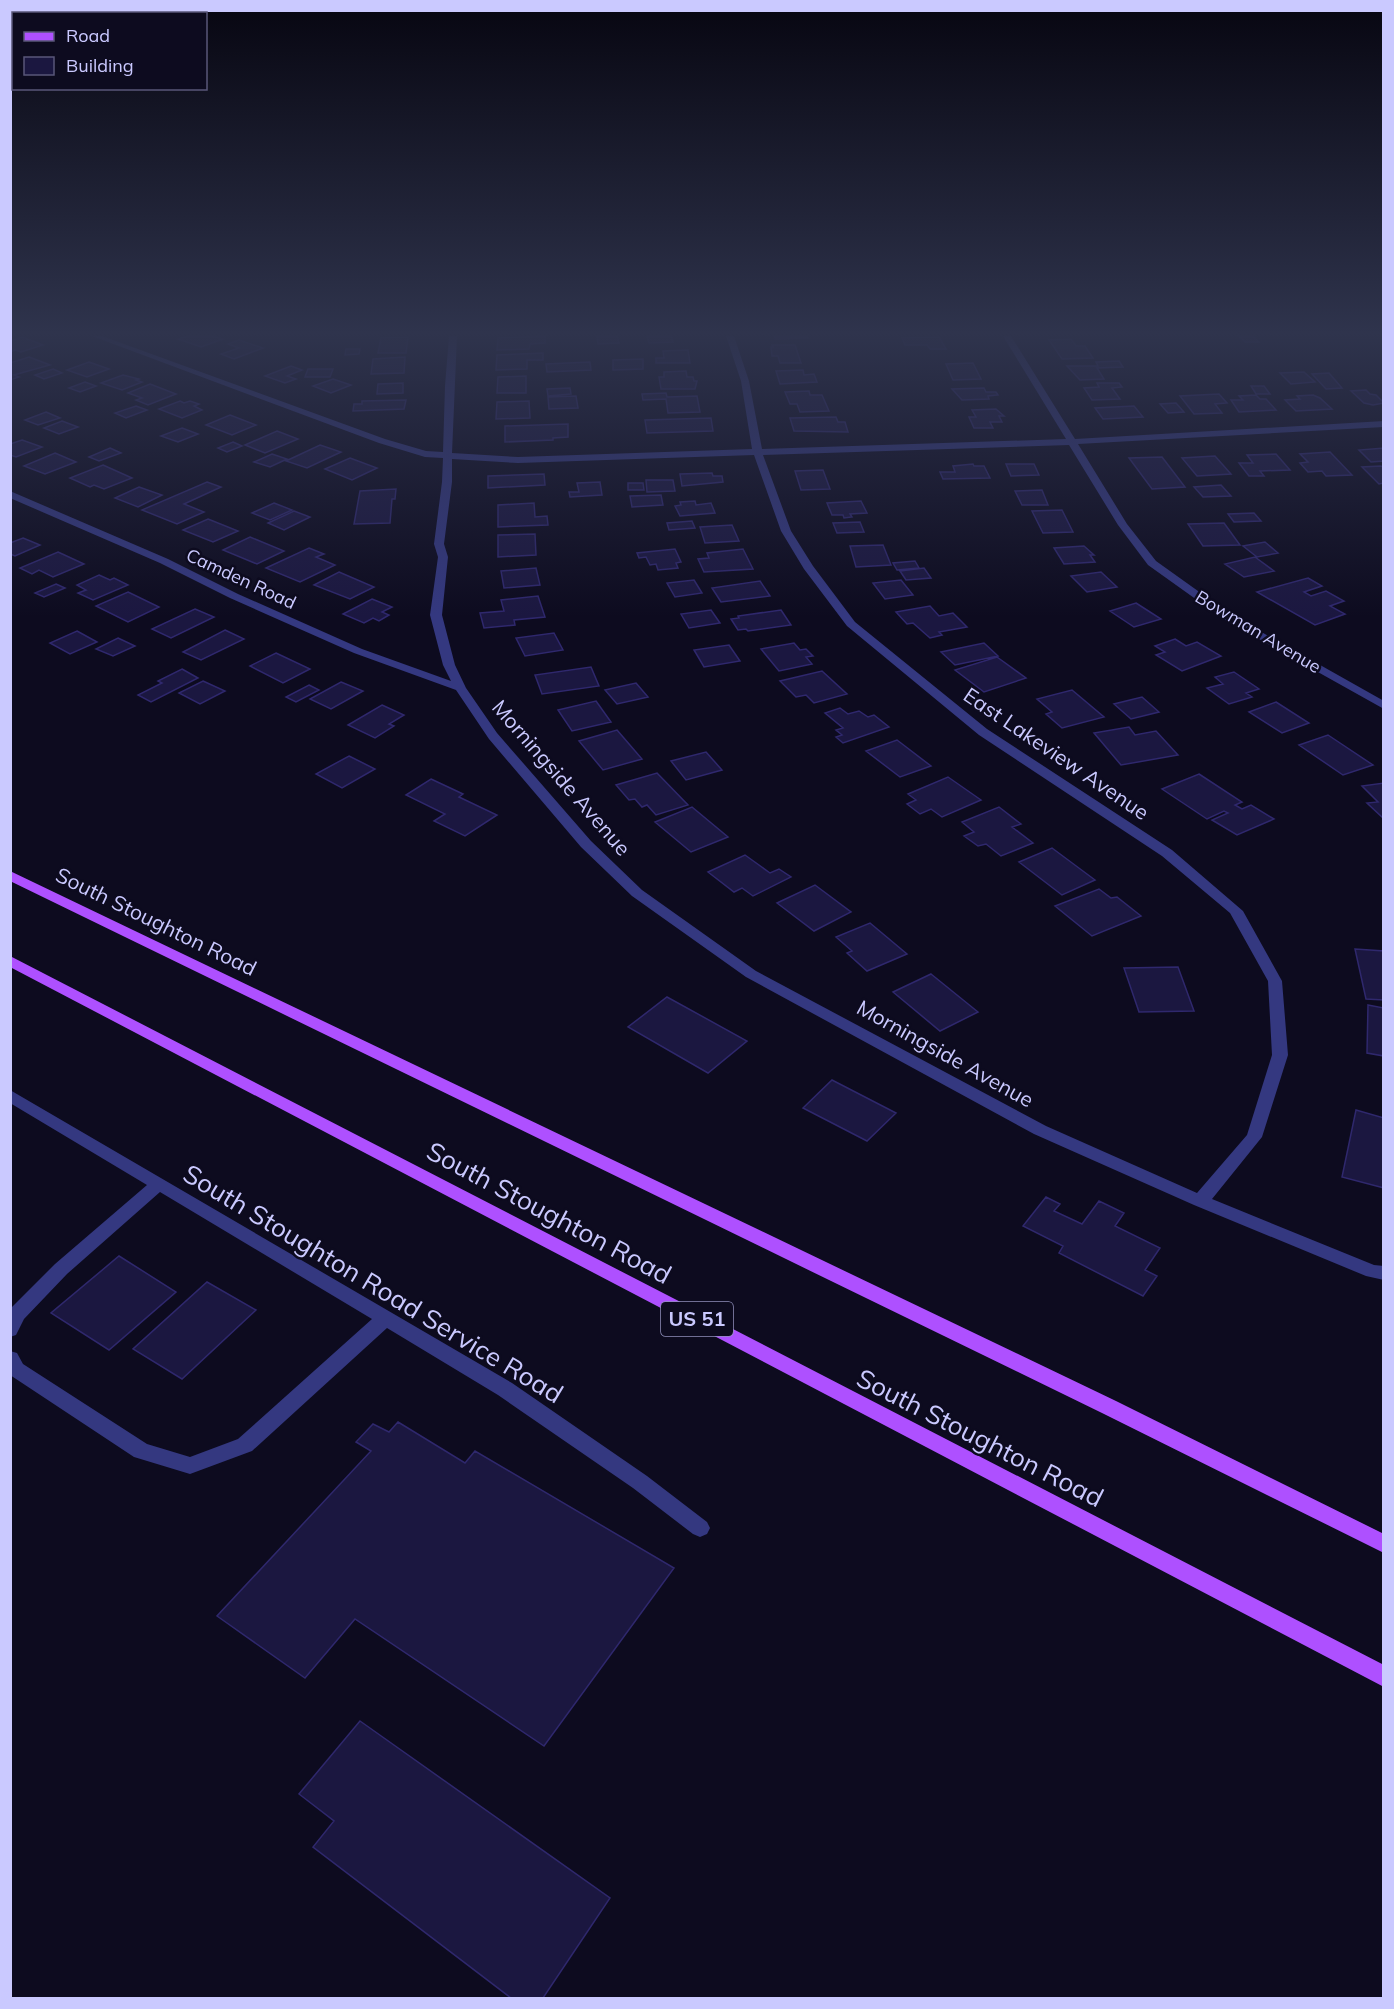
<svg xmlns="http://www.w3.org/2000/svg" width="1394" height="2009" font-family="Mulish,sans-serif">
  <rect width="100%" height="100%" fill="#0d0b1f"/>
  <path fill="#1b1740" stroke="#2f286d" stroke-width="1.5" d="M188,336H212L223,339L201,347L178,339Z
    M545,336V343L530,344L529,349L497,350L498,338Z
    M597,336H617L619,343L598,344Z
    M647,336H671L673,342L649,343Z
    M774,336H807L808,338L775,339Z
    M1239,336H1253L1259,342H1245Z
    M22,337L43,345L21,352L15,350L10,352V341Z
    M408,337L406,353H378L381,338Z
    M939,337L946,349H930L927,345H905L902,338Z
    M1071,339L1076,346H1085L1093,358L1062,359L1049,340Z
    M239,340L263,348L234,359L221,354L239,348L228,344Z
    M772,345H795L801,363H780L778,356H772L771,347H773Z
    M346,349H360L359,354L345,355Z
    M688,350L690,363H656V358H664L663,351Z
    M543,353V360H527V369L496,370L497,355Z
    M29,357L50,365L14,375L19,377L10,380V363Z
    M405,357L404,373L371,374L373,359Z
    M643,359V369L613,370V360Z
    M1119,361L1123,367L1097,368L1104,379L1080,380L1067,366H1098L1096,362Z
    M89,362L109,369L87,377L67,370Z
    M590,362L591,370L547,372L546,364Z
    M973,363L981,379L953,380L946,364Z
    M291,366L302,370L287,376L296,379L285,383L265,376Z
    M53,369L62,373L44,379L35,375Z
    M308,369H333L330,377H305Z
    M803,370L804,375L814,374L817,382L780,384L776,371Z
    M686,371L687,377H693L694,381H697L695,389H661L659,377H664V372Z
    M1304,372L1315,382L1291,384L1280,373Z
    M1329,373L1342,388L1326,389L1312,374Z
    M123,375L139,379L136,380L142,382L122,390L101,383Z
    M526,376V393H497L498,377Z
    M333,379L351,385L331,393L313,386Z
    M85,382L96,386L80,392L69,388Z
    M403,383V393L377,394L378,384Z
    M1097,383H1119L1122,387L1112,388L1120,399L1092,400L1084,388L1099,387Z
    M150,384L176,394L148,405L136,400L142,398L128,393Z
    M1251,386H1264L1270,394H1256Z
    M570,388L571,394L548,396L547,389Z
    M984,388L986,392H996L998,395L988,396L989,399L962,400L952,389Z
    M1366,390L1370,394L1376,395L1384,403L1373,405L1364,403L1351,391Z
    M809,391L810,395H822L829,411L800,412L797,404H790L785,392Z
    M666,393L667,397L697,396L700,412L668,413L666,399L643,400L642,394Z
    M1219,394L1227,403L1215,404L1222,413L1194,414L1180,396Z
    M1256,395L1260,399H1266L1276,410L1239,412L1231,400H1243L1239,396Z
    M1313,395L1320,398L1332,409L1296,411L1285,400L1300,399L1297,396Z
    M576,396L578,408L549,409L548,397Z
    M406,400L404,409L353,411L354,404H362V401Z
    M180,401L184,403L190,401L199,404L194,406L202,410L182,418L159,409Z
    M529,401L530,418L496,419L497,402Z
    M1176,403L1184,412L1168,413L1160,404Z
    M136,406L147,410L126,418L115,413Z
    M1134,406L1143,417L1103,419L1095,408Z
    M996,409L1004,416H999L1002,422H990L993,428H974L969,417H976L972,410Z
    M46,412L60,418L38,425L25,420Z
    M230,415L256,425L232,435L206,425Z
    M836,417L838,422H845L848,432L794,431L790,418Z
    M711,418L713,431L647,433L645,420Z
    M62,421L78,427L59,434L44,428Z
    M568,424V437L553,438V440L505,442V426Z
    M182,428L198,434L178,442L161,436Z
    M277,431L298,439L265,453L245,445Z
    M22,440L42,447L16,457L10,455V444Z
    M233,442L242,446L227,452L218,448Z
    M320,445L341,452L307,468L286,461Z
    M110,448L121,453L99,461L89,457Z
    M1384,448V461L1371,462L1359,450Z
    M1330,452L1352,475L1326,476L1322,471L1308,472L1300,463L1308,462L1300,454Z
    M55,453L76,462L45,474L24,466Z
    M272,454L287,459L270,467L254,462Z
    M1276,454L1290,470L1260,471L1264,476H1249L1239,463H1253L1247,455Z
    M1215,456L1231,474L1197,476L1182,458Z
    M1162,457L1185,487L1152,489L1129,458Z
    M350,458L377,468L352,480L325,469Z
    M973,464L974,466H984L990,478L943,479L940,472H955L953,466Z
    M1006,464H1034L1039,475L1011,476Z
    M103,465L132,478L104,489L94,485L90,487L70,478Z
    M1381,466L1384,468V483L1379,484L1362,467Z
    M823,470L830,489L801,490L795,471Z
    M712,473L713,476H722L723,482L682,486L680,474Z
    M544,474L545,485L488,488V476Z
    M646,480H673L675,491L647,492Z
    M207,482L221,487L184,504L204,512L177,524L142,510Z
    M600,482L602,495L570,497L569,492H579L577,483Z
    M628,483H643L644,490H628Z
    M1221,485L1231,496L1203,497L1194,487Z
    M139,487L162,495L138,507L115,498Z
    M396,489L395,499H392L390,523L354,524L360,491Z
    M1042,490L1048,505H1022L1015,491Z
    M661,495L663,505L632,507L630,496Z
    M695,501L696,505L711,503L715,513L680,516L675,506L681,505L680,502Z
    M861,501L867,513L850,514L852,517L844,518L843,515H832L827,503Z
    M274,503L292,510L270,520L252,513Z
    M534,503L535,517L547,516L548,525L498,527V505Z
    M1062,510L1073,532L1043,533L1032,511Z
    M294,511L310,517L284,530L268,523Z
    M1254,513L1261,521L1234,522L1228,514Z
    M208,519L238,531L213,542L183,530Z
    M692,521L695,528L669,530L667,523Z
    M860,522L864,532L837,533L833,523Z
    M1224,523L1240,545L1203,546L1188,524Z
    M732,525L739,541L705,543L700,527Z
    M535,534L536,555L498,557V535Z
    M250,537L284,551L257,564L223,550Z
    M23,538L40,545L15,556L10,554V543Z
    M1265,542L1278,553L1257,557L1243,546Z
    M883,545L891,565L856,567L850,546Z
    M1084,546L1094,555H1090L1095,562L1064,564L1054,548Z
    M309,548L324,554L316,557L335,565L300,582L266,568Z
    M675,549L681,562L676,563L678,568L658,570L656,564L650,565L646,557L639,558L637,553Z
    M743,549L753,569L704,572L698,559L709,558L707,553Z
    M58,552L84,564L53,577L39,570L32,574L20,568Z
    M1255,557L1274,571L1244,577L1225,564Z
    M915,561L919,568L897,570L893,563Z
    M536,568L540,585L504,588L501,571Z
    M924,568L931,578L906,580L900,571Z
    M339,572L374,587L350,599L314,585Z
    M1101,572L1117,587L1087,592L1071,576Z
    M99,575L110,580L114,578L128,585L93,600L78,593L86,590L77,585Z
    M1308,578L1322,586L1304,592L1311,596L1326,591L1344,601L1330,606L1345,614L1315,625L1257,592Z
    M694,580L702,593L675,597L667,583Z
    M901,580L913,595L885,599L873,583Z
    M760,581L770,596L721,602L712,588Z
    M56,584L65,588L44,597L35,593Z
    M128,592L159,607L128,622L96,606Z
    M538,596L545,617L514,620L515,625L484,628L480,613L504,611L501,600Z
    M372,599L392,607L382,612L389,615L379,621L373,618L364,623L343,614Z
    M1136,603L1161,619L1134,627L1110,611Z
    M930,606L939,616L953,613L967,627L939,632L942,635L930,638L913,623L907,624L896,612Z
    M195,609L214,617L171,638L152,629Z
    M711,610L720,623L689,628L681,614Z
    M781,610L791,625L748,631L746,629L738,630L731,619L739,618L738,616Z
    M225,630L244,639L201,660L183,652Z
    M77,631L97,642L70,654L50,643Z
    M554,633L563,650L525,656L516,638Z
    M118,638L135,646L113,656L96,649Z
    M1175,639L1186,646L1197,642L1221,656L1182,671L1156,655L1165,652L1155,646Z
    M794,643L800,650L806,649L813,656L806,657L812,664L779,671L761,649Z
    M984,643L998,656L955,665L941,652Z
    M729,645L740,661L704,667L694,650Z
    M276,653L310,669L283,683L250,666Z
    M997,657L1026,678L984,692L955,670Z
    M591,667L599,686L542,694L535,675Z
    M182,669L198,678L151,702L138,695L162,683L158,681Z
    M822,671L847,694L814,703L806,695L796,697L780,681Z
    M1234,672L1259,689L1246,693L1252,697L1229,704L1207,688L1223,684L1215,677Z
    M203,681L225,691L200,704L179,693Z
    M341,682L363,691L331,709L310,699Z
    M636,683L648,697L617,704L605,690Z
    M309,685L319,690L296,702L286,697Z
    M1072,690L1104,717L1062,728L1046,714L1052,712L1037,699Z
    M1142,697L1159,712L1131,719L1114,704Z
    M596,701L611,722L572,731L558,710Z
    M1276,702L1309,723L1282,733L1249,712Z
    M382,705L404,715L389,724L394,726L375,738L348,725Z
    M840,708L848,714L859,711L868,717L874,715L889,727L843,743L836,737L842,735L836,730L843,728L825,713Z
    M1129,727L1135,735L1156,731L1178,755L1121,765L1094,733Z
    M617,730L642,759L603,770L579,741Z
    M1328,735L1373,765L1343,775L1299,745Z
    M897,740L931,766L900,777L866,751Z
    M706,752L722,770L686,780L671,761Z
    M349,756L375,769L342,788L316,774Z
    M657,773L688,805L656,815L647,805L642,807L635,799L629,800L616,785Z
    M1199,774L1242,802L1235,805L1242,809L1251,805L1274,819L1237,835L1212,820L1228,813L1224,811L1207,819L1162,789Z
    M948,777L981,800L942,817L931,809L920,814L907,804L916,800L908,794Z
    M431,779L463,794L459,797L497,815L465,836L434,821L445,814L406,795Z
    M1384,783V818H1383L1367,803L1378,802L1362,786Z
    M692,807L728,837L691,852L655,822Z
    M999,807L1021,824L1012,827L1033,843L1001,856L986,844L978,846L964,836L974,832L962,822Z
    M1052,848L1095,880L1062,895L1019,862Z
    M745,855L770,873L779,869L791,877L753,896L742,888L734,892L708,872Z
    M815,885L851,912L814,931L777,903Z
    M1099,889L1111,898L1117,897L1141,916L1092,936L1055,906Z
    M870,923L907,954L867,971L847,953L852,951L836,937Z
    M1355,949L1384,951V1000L1366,999Z
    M1178,967L1194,1011L1139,1012L1124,968Z
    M931,974L978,1012L940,1031L893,992Z
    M667,997L747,1041L708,1073L628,1027Z
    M1368,1005L1384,1008V1056L1367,1053Z
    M832,1080L896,1113L867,1141L803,1108Z
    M1356,1110L1384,1118V1188L1342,1177Z
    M1046,1197L1060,1204L1054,1211L1082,1224L1099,1201L1124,1213L1115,1226L1160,1248L1145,1270L1157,1276L1143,1296L1059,1253L1063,1246L1023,1226Z
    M119,1256L176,1292L109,1350L51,1313Z
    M207,1282L256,1310L182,1379L133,1349Z
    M398,1422L465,1463L475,1451L674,1568L544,1746L355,1619L305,1678L217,1616L371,1451L356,1442L373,1424L389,1432Z
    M360,1721L610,1898L543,1998H511L313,1847L334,1821L299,1794Z"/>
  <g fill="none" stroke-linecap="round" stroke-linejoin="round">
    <path fill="#343880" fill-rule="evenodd" d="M92,336H102L385,439L426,451L443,452L445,386L449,336H457L452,453L518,457L752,449L741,381L726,336H734L749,381L762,449L1066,439L1003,336H1011L1075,439L1384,421V427L1078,444L1127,524L1156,561L1233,616L1384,701V709L1225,620L1148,565L1118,525L1069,445L763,455L791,531L813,566L855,622L987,729L1172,850L1243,911L1282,981L1288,1055L1262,1137L1212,1199L1374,1265L1384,1266V1280L1366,1276L1194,1205L1034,1134L746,977L632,896L581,847L489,739L456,690L354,653L230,598L160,563L10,498V491L168,559L238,594L362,649L451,681L443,665L430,615L438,557L434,544L442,482L443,458L425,457L379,443ZM754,455L781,531L804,569L847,626L979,735L1162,856L1230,913L1268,981L1272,1055L1247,1135L1197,1193L1046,1126L756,971L642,890L591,841L497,733L466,688L455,665L442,615L448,557L444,544L452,482V459L518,463Z
      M10,1090L512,1383L647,1476L707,1522L710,1528L707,1534L700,1537L693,1534L633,1488L498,1395L387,1328L252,1451L190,1474L134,1457L10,1375V1351L17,1353L23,1364L147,1444L190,1457L238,1439L372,1319L160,1192L67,1274L24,1319L16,1335L10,1337V1309L55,1264L147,1185L10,1103Z"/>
    <path fill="#ae50ff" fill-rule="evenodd" d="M10,871L1116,1401L1384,1534V1553L1102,1413L10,881Z
      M10,956L1384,1665V1687L10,967Z"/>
  </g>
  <linearGradient id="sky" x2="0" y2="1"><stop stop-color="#070611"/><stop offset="0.54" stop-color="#2f344d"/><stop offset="1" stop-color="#2f344d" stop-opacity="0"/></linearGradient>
  <rect width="1394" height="617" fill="url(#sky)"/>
  <g text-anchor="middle" stroke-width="5" stroke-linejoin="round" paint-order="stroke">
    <g font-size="18" fill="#cac9ff" stroke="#0d0b1f">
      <text transform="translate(241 579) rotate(25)" y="6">Camden Road</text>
      <text transform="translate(1258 632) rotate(31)" y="6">Bowman Avenue</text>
    </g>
    <rect fill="#0d0b1f" stroke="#9190bc" stroke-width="1.5" x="661" y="1302" width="72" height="34" rx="4.5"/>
    <g font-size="20" font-weight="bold" fill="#cac9ff">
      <text x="697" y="1326">US 51</text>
    </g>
    <g font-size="21" fill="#cac9ff" stroke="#0d0b1f">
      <text transform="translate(1056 754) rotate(34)" y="7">East Lakeview Avenue</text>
      <text transform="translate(561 778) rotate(49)" y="7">Morningside Avenue</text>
      <text transform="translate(156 922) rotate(26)" y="7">South Stoughton Road</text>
      <text transform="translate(945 1054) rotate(29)" y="7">Morningside Avenue</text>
    </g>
    <g font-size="26" fill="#cac9ff" stroke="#0d0b1f">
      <text transform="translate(549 1213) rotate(28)" y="9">South Stoughton Road</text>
      <text transform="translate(373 1284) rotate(31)" y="9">South Stoughton Road Service Road</text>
      <text transform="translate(980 1438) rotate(27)" y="9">South Stoughton Road</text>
    </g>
  </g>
  <rect width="1394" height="2009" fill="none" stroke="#cac9ff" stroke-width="24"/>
  <rect x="12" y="12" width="195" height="78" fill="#0d0b1f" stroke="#595779" stroke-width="1.5"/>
  <rect x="24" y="32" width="30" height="9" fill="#ae50ff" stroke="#595779" stroke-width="1.5"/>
  <text x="66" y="42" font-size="18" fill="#cac9ff">Road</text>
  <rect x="24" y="57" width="30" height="18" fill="#1b1740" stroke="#595779" stroke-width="1.5"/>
  <text x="66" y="72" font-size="18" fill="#cac9ff">Building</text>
</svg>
